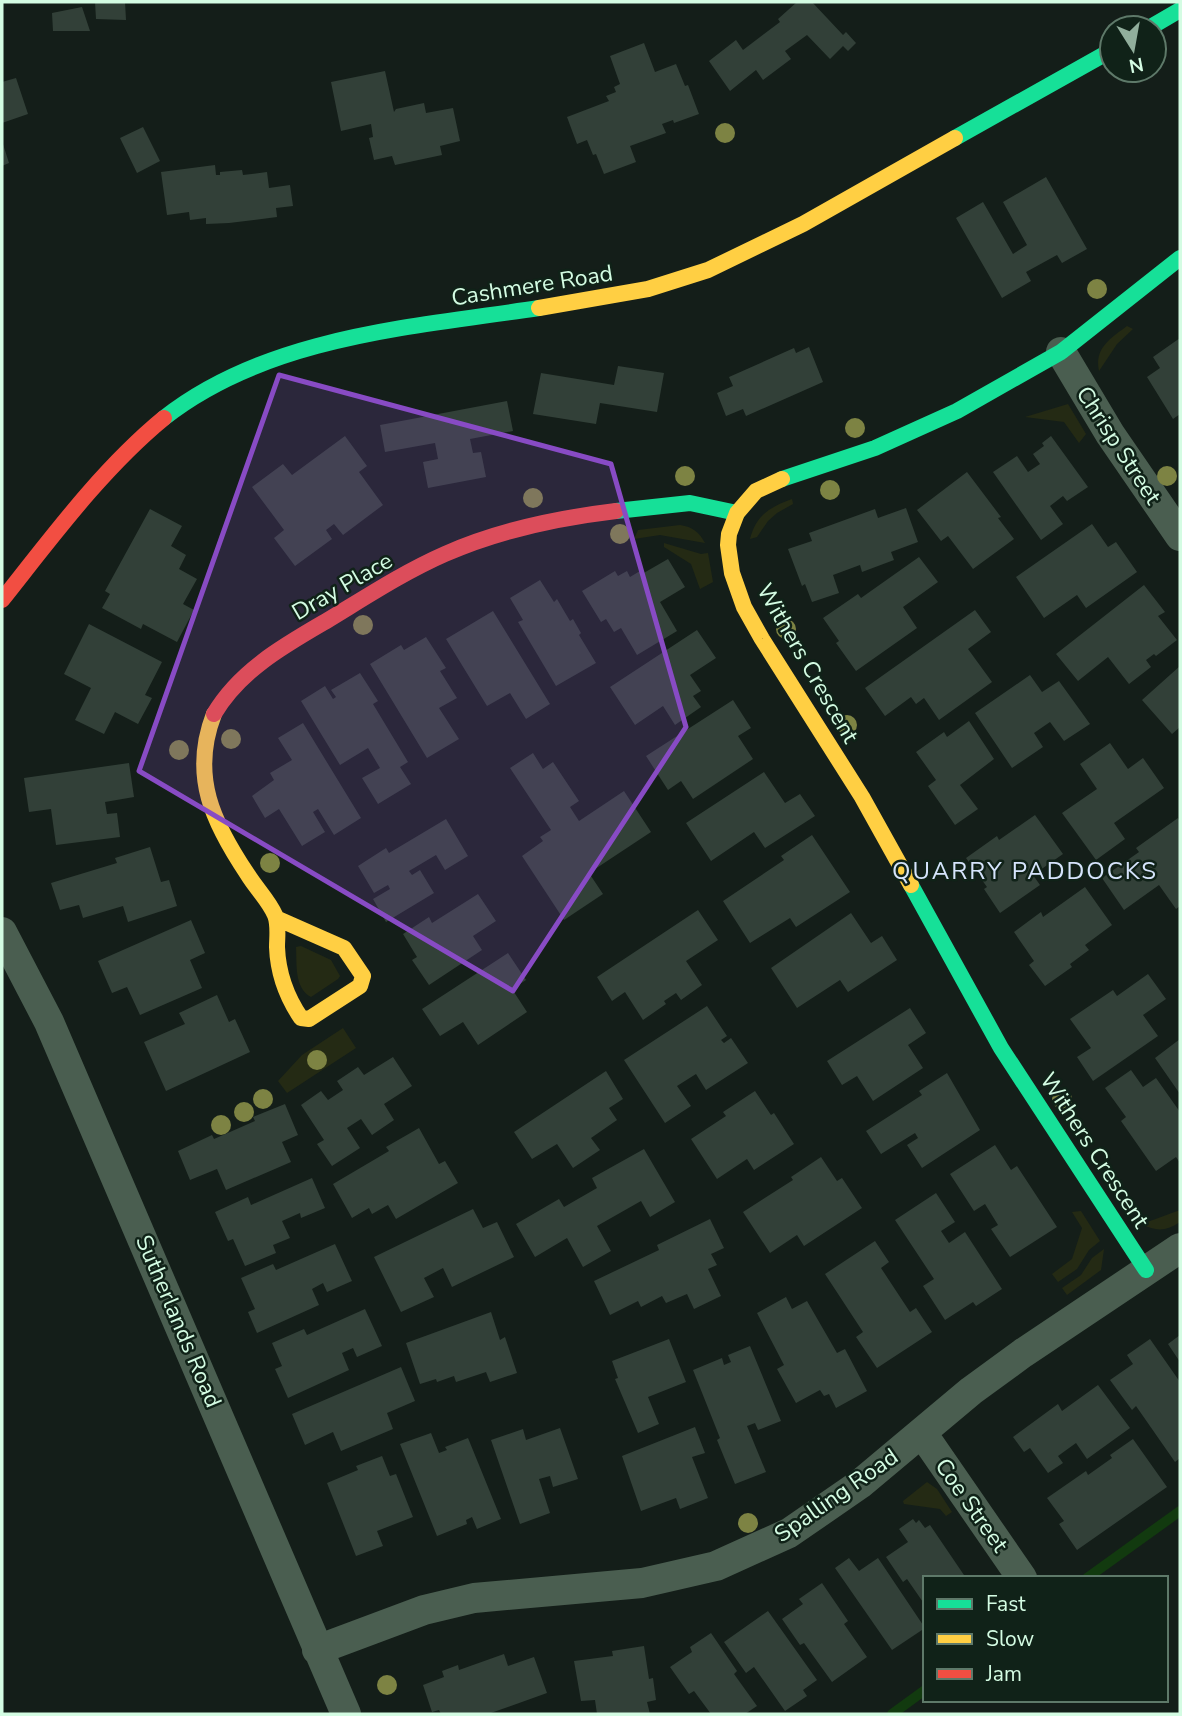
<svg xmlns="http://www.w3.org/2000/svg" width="1182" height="1716" font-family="'Nunito Sans',sans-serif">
  <rect width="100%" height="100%" fill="#141e19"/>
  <path fill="#242a14" d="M1127,326L1133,329L1117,344L1099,371C1094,348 1111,338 1127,326Z
    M1068,404L1086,434L1079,443L1064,422L1025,417Z
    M792,499L793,504L777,513L768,521L757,537L750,539C756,515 770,507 792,499Z
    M680,525C693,527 699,532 705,543L660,535L634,539L638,530Z
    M664,543L701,554L708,553L713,582L700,589L691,564L664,547Z
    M301,946L331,960L340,976L338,979L311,997C294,988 297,964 296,947Z
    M343,1028L356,1048L287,1093L278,1081L302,1055Z
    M1180,1210V1222C1167,1231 1156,1232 1142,1224Z
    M1081,1211L1100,1241L1089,1250L1077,1269L1058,1282L1052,1274L1072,1259L1082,1228L1072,1212Z
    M1104,1249L1101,1270L1067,1295L1062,1288L1081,1275L1092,1258Z
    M927,1482L937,1489L952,1512L946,1516L940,1509L904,1504L903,1501Z"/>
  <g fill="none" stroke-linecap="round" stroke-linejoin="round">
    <path stroke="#123a0f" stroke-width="10" d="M1087,1578L1180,1511
      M892,1714L925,1690"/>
  </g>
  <path fill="#324038" d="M95,2H125L126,20L96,19Z
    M797,2H812L843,35L846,32L856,43L848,51L843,46L830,59L807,35L785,51L791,59L763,80L756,70L730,91L709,61L736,40L743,50L780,22L778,19Z
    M82,7L90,31H53L52,13Z
    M644,43L655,72L676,64L685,86L688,85L699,114L674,123L673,120L662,124L666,133L630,146L636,162L604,174L596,154L593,155L587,140L577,144L567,117L609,101L606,96L616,92L614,87L620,84L610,56Z
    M385,71L394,112L396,109L424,103L426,113L453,108L460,141L440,146L442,155L395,165L392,156L374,160L369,138L373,137L371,124L341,131L331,82Z
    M16,78L28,114L2,123V82Z
    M143,127L160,161L137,173L120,138Z
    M2,141L9,163L2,166Z
    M215,165L216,175H220V172L242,170L243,175L267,172L269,188L290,185L293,206L276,208L277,217L229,223L206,224V218L190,220L189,212L167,215L161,172Z
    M1046,177L1087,249L1062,263L1057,255L1026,272L1031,281L1002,298L956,218L983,202L1013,254L1027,245L1003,202Z
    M1180,338V414L1173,419L1147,377L1160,368L1153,357Z
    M809,347L823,382L746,416L743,409L726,416L717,393L733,386L729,377L794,348L796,353Z
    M618,366L664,373L657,412L600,403L596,424L533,414L541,373L614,385Z
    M507,401L513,431L470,439L473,453L481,452L486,477L428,488L423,462L438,459L435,443L385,452L380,425Z
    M345,436L367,466L359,472L383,505L343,535L334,524L326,530L332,539L295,566L274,538L284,530L252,487L283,464L292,475Z
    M1051,436L1088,487L1067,501L1063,496L1050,506L1063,524L1041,540L993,472L1017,456L1028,472L1040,464L1033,454L1044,446L1042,443Z
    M967,472L1001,517L998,518L1014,539L973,569L948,536L941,541L917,510Z
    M906,508L918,542L891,552L894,560L862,572L860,565L833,575L839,593L812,602L805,584L802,586L788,549L812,541L809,533L875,509L878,518Z
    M150,509L182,526L171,546L186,555L179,569L197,579L183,604L194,610L177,642L143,624L141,629L102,608L110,594L105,591Z
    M1092,524L1108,547L1116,542L1137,572L1086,608L1077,595L1044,618L1016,577Z
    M919,557L938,582L903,607L917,628L856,671L836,643L839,641L823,618L858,594L861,598Z
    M668,559L685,587L660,602L677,631L637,655L621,628L614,632L606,619L601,622L582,591L615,571L618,576L627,571L630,577L640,571L642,574Z
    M540,580L554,602L557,599L570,621L573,619L581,633L579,635L596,663L556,686L518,622L523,620L510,598Z
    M1144,585L1165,612L1158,616L1177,640L1156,656L1154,654L1146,660L1151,667L1129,684L1108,657L1078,681L1056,654Z
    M975,610L991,632L968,649L992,682L939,720L924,698L916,704L911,697L885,716L865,688Z
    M493,611L550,704L526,719L510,693L487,706L446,639Z
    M89,624L162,662L145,695L152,698L138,724L115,712L104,734L75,720L91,688L64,674Z
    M697,630L716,658L690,675L701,691L693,696L701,707L675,725L663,706L635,725L610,687Z
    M426,637L446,668L440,671L457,698L439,708L459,739L427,758L370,664L401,645L404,650Z
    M1180,666V727L1172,734L1142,700Z
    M360,673L378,701L373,704L408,762L400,767L411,784L378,804L362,778L380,768L368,748L340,765L301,701L325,686L333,699L336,697L331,690Z
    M1030,675L1042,692L1059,681L1090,724L1064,741L1050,722L1034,733L1043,747L1012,768L975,713Z
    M733,700L751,728L738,736L753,759L693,799L681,781L668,790L646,756Z
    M969,721L994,759L960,785L978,809L955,825L928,786L936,780L916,752L944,732L947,737Z
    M303,723L361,818L334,835L318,809L313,812L325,832L302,846L279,809L265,818L252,796L274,780L270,773L292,760L278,738Z
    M1110,743L1128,769L1143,758L1164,788L1114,823L1125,839L1096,860L1062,813L1097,789L1080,764Z
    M533,753L543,769L553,762L579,801L570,807L579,821L624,791L651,832L589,873L603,894L564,920L522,856L543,841L540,837L551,830L510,768Z
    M129,763L134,797L105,802L107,814L117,813L120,837L56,845L51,809L29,812L24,778Z
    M764,772L785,803L800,794L815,816L765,848L754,832L711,861L686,823Z
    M1035,815L1063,854L1033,875L1040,885L1000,913L984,889L987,887L966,858L997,836L999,840Z
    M1178,818L1180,822V906L1176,909L1159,885L1124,910L1102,878L1139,852L1136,848Z
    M446,819L468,856L445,870L436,855L409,871L412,875L420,870L434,893L386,922L373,899L390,889L388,885L374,893L358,866L386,848L389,853Z
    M812,835L850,892L796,927L790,918L750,943L723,901L784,860L781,856Z
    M150,847L161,882L169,880L177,906L128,922L123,906L83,918L79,905L60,910L51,883L117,863L115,858Z
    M1085,887L1112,925L1085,945L1089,950L1070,964L1072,967L1045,986L1029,965L1034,961L1014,932L1041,912L1043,917Z
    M478,894L496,921L473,936L482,950L429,985L412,960L417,957L403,934L429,917L432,923Z
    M698,910L718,940L686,961L702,985L681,1000L676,993L664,1001L666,1004L643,1020L625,992L612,1001L597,977Z
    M851,913L871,943L882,936L897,960L848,992L840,980L797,1008L771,968Z
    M191,920L205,953L190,960L202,988L140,1015L127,987L112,993L98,961Z
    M508,953L526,980L512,989L527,1012L478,1045L463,1022L440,1036L422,1009Z
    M1148,974L1166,999L1143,1015L1158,1036L1093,1081L1077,1057L1091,1048L1070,1019L1113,990L1117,996Z
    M217,995L229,1022L235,1019L250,1052L166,1091L144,1042L185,1024L179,1013Z
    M707,1006L727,1036L721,1040L724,1043L731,1038L748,1063L706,1090L696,1074L677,1086L691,1106L665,1123L624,1060Z
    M910,1008L926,1033L908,1045L923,1068L873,1101L857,1076L842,1085L827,1061Z
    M1180,1039V1094L1155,1058Z
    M393,1057L412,1086L384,1104L394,1120L372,1135L361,1119L347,1128L360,1148L332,1166L317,1144L324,1140L301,1105L321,1091L328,1100L343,1090L337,1081L358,1067L364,1075Z
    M1131,1070L1143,1087L1156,1078L1180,1112V1163L1176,1157L1156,1171L1121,1121L1126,1117L1105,1088Z
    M606,1071L623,1099L609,1108L617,1120L591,1138L600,1150L573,1168L557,1144L532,1159L514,1132Z
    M947,1073L980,1130L922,1168L907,1145L918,1138L915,1133L881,1154L866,1131L922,1095L919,1091Z
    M755,1091L771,1115L774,1113L794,1144L754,1170L747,1159L717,1179L691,1139L726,1116L723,1112Z
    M285,1104L298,1135L282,1142L291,1162L226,1190L217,1169L190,1180L178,1151L212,1135L214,1139L255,1121L253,1117Z
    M419,1128L439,1164L445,1161L458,1183L396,1219L388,1205L372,1214L369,1208L352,1218L333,1184L389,1151L386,1147Z
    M995,1145L1011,1170L1017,1166L1057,1227L1010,1257L991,1229L998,1225L985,1204L974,1211L950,1174Z
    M644,1149L675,1202L650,1217L641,1201L597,1226L611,1251L583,1267L567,1238L535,1257L516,1224L559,1199L564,1207L597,1188L592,1178Z
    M821,1157L837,1181L842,1178L862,1208L804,1246L797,1235L770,1253L743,1212L793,1180L791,1177Z
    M312,1178L325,1208L301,1218L300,1213L282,1221L290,1238L273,1245L276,1253L245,1266L233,1239L228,1241L215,1212L248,1197L251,1205Z
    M936,1193L955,1222L941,1231L949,1243L965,1232L1002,1289L976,1306L973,1302L945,1320L923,1286L934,1279L895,1220Z
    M473,1209L483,1228L497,1222L514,1257L452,1287L443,1268L424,1278L434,1297L401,1312L374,1257Z
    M710,1219L724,1248L711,1254L717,1265L708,1269L721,1296L694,1309L687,1294L666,1303L662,1296L641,1307L638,1301L610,1315L594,1281L659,1250L657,1245Z
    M875,1241L889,1262L881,1268L910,1312L916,1308L932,1332L877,1368L856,1337L863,1332L825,1274Z
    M335,1244L352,1281L327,1292L323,1283L312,1289L319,1305L257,1333L248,1312L255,1309L241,1278L273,1264L276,1270Z
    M786,1297L792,1309L807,1301L837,1353L845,1349L867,1391L836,1408L829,1394L824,1396L820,1390L796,1403L777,1369L784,1365L757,1313Z
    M365,1309L382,1346L357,1357L353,1348L342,1353L349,1370L288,1398L275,1369L282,1366L272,1343L304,1329L307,1335Z
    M491,1312L500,1340L505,1337L517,1373L490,1382L486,1372L456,1382L454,1376L437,1382L436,1379L420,1384L406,1343Z
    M1180,1335V1362L1168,1344Z
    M669,1339L686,1382L648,1397L659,1424L638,1433L615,1379L618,1378L612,1361Z
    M1150,1339L1180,1382V1458L1175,1462L1136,1406L1132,1410L1110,1380L1133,1364L1127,1355Z
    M750,1346L781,1421L758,1430L755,1423L747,1426L766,1472L735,1484L717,1440L720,1438L693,1370L722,1358L724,1365L731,1362L728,1355Z
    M401,1367L415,1401L387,1413L393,1429L341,1451L333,1432L305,1445L292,1414Z
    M1098,1385L1130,1428L1087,1459L1076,1443L1058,1456L1063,1463L1048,1473L1030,1448L1024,1452L1013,1437L1058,1404L1062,1411Z
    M695,1427L705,1453L692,1457L708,1498L680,1509L676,1498L641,1511L622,1456Z
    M560,1428L578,1479L553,1487L550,1476L539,1479L550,1513L520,1524L491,1440L523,1429L526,1440Z
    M431,1433L439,1453L447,1450L445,1447L468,1438L501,1519L477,1529L472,1517L466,1520L467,1524L437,1536L400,1444Z
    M1133,1439L1167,1487L1077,1550L1059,1524L1064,1521L1047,1498L1086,1471L1088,1475L1112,1458L1110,1455Z
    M382,1456L390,1476L396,1474L413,1517L377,1531L383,1546L356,1556L327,1483L358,1470L356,1466Z
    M913,1519L916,1523L919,1520L925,1528L930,1525L966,1578H925V1605L907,1579L903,1582L886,1557L908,1542L899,1529Z
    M849,1558L859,1571L878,1558L925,1628L892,1650L835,1568Z
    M822,1583L848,1621L844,1624L867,1657L832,1682L804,1643L800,1645L782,1619L803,1604L799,1599Z
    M768,1611L817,1680L803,1690L807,1696L785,1711L754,1667L746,1673L724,1642Z
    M711,1633L737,1671L734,1674L757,1706L745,1714H711L694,1691L689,1694L670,1667L692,1652L690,1647Z
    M644,1646L649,1679L653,1678L656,1700L647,1702L650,1714H597L595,1700L581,1701L574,1661L613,1656L612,1651Z
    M504,1654L508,1666L534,1657L547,1693L488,1714H441L439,1710L432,1712L423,1685L444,1677L442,1671L458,1665L459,1670Z"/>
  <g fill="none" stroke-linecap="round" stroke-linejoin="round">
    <path stroke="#4a5e50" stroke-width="30" d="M1061,352L1110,434L1180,536
      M2,932L49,1022L346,1714
      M922,1433L1022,1578
      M317,1650L424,1610L474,1598L642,1583L716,1566L789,1533L860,1484L971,1391L1023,1353L1180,1248"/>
    <path stroke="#16e098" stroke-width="16" d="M1149,28L1180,10
      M955,138L1112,50
      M164,418C268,336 414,327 539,308
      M782,479L875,448L957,411L1061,352L1180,258
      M616,511L690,503L737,513
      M911,885L1001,1048L1146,1270"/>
    <path stroke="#ffcf43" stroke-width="16" d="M539,308L648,289L708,270L803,224L955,138
      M782,479L756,491L737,513L729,534L728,545L732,573L744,607L762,639L862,797L911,885
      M214,714C190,776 213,823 248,875C256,888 269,901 275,915C279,925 277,937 277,947C278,974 286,996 301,1018L309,1019L360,986L363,976L344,948L276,918"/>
    <path stroke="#f24e42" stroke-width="16" d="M2,600C52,537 102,469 164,418
      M214,714C240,670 285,645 328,620C366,597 404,572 445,554C499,530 557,518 616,511"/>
  </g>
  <g fill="#7d8343">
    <circle cx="725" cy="133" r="10"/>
    <circle cx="1097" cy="289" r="10"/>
    <circle cx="855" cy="428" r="10"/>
    <circle cx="685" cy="476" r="10"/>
    <circle cx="1167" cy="476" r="10"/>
    <circle cx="830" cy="490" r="10"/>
    <circle cx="533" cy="498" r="10"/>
    <circle cx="620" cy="534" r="10"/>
    <circle cx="363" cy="625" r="10"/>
    <circle cx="786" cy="629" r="10"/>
    <circle cx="847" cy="725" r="10"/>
    <circle cx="231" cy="739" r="10"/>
    <circle cx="179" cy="750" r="10"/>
    <circle cx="270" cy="863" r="10"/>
    <circle cx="317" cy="1060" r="10"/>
    <circle cx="263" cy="1099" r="10"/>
    <circle cx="1062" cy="1099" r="10"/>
    <circle cx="244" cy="1112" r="10"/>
    <circle cx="221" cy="1125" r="10"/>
    <circle cx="748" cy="1523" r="10"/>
    <circle cx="387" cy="1685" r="10"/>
  </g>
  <path fill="#884bc4" fill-opacity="0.2" stroke="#884bc4" stroke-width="5" stroke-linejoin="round" d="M279,375L611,464L686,727L513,991L139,771Z"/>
  <g text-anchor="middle" stroke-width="5" stroke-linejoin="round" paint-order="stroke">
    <g font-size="23" fill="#d4fce3" stroke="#102218">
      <text transform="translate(532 285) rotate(-9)" y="8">Cashmere Road</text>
      <text transform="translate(1119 445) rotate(57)" y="8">Chrisp Street</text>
      <text transform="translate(342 586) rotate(-30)" y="8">Dray Place</text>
      <text transform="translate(808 663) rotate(60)" y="8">Withers Crescent</text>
      <text transform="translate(1095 1150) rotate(57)" y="8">Withers Crescent</text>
      <text transform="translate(179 1321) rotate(67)" y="8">Sutherlands Road</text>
      <text transform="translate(836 1495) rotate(-35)" y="8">Spalling Road</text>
      <text transform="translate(972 1505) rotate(55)" y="8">Coe Street</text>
    </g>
    <g font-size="24" letter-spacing="2" fill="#d6e4fc" stroke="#102218">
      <text x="1025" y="879">QUARRY PADDOCKS</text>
    </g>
  </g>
  <rect width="1182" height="1716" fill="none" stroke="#d4fce3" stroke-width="7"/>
  <rect x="923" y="1576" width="245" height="126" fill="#102218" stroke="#5e7969" stroke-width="2"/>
  <rect x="937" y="1599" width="35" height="10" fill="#16e098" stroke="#5e7969" stroke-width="2"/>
  <text x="986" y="1611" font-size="21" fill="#d4fce3">Fast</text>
  <rect x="937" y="1634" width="35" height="10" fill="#ffcf43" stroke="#5e7969" stroke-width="2"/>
  <text x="986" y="1646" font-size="21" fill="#d4fce3">Slow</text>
  <rect x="937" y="1669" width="35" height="10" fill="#f24e42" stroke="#5e7969" stroke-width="2"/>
  <text x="986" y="1681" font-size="21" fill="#d4fce3">Jam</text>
  <g transform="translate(1133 49) rotate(169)"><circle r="33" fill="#102218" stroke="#5e7969" stroke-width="2"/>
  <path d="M0-5L12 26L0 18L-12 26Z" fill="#91ae9c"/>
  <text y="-10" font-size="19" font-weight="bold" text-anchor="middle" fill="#d4fce3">N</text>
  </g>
</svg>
